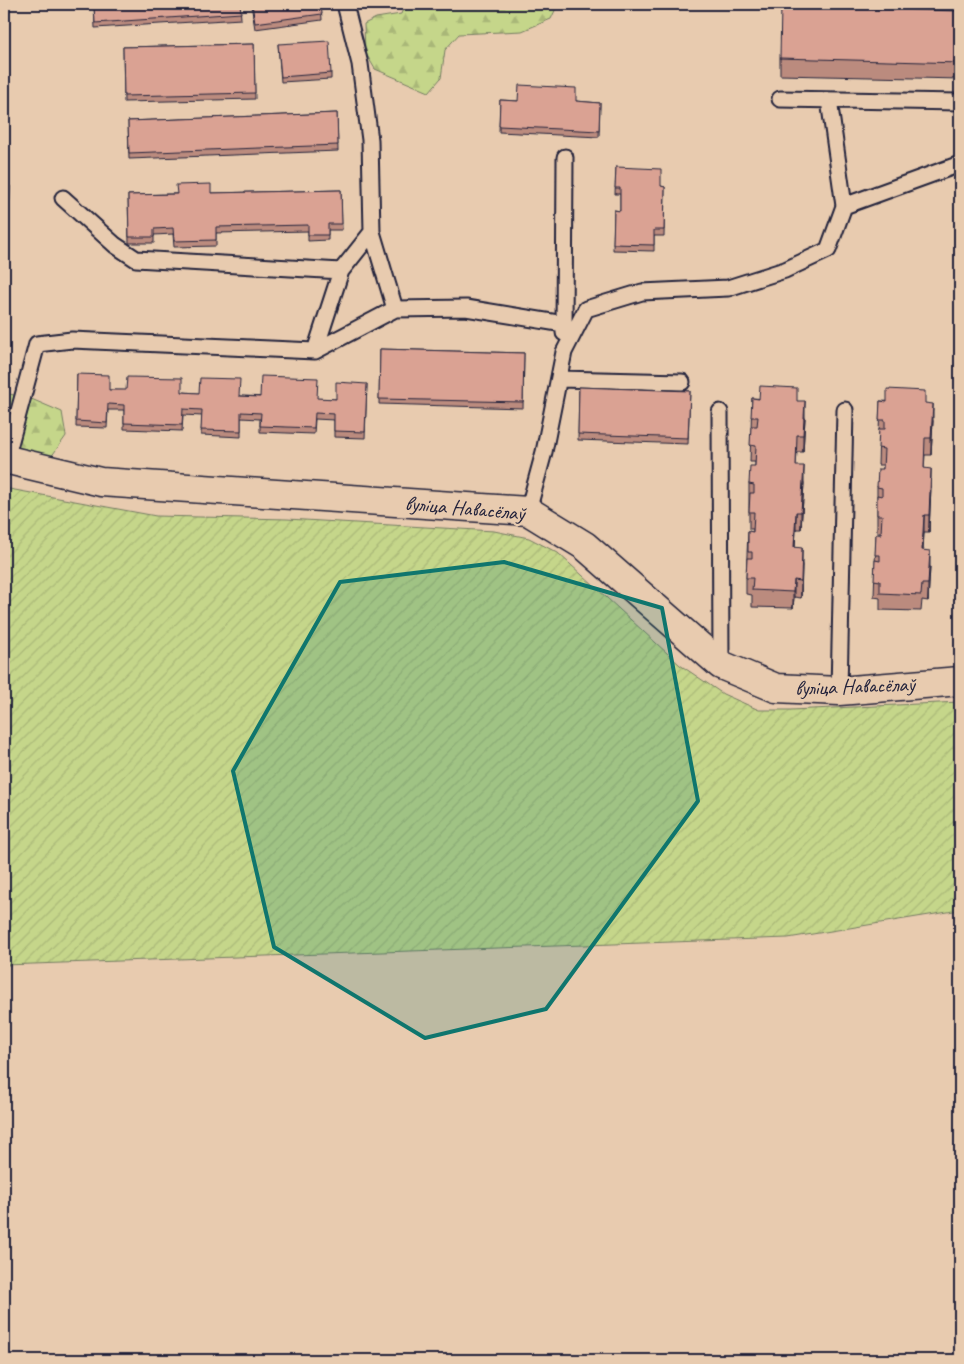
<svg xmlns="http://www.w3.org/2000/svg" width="964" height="1364" font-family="Caveat,sans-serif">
  <defs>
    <pattern id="forest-firs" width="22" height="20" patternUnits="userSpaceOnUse" patternTransform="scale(1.25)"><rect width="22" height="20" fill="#c5d68a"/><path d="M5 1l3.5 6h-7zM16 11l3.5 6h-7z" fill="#a9b778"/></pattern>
    <pattern id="garden-furrows" width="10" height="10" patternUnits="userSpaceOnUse" patternTransform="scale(1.25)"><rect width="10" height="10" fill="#c5d68a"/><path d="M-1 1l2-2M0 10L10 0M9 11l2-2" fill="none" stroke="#a9b778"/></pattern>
  </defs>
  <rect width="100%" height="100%" fill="#e8cbaf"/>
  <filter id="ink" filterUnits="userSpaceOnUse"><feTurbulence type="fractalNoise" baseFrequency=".02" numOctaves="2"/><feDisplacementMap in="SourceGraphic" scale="10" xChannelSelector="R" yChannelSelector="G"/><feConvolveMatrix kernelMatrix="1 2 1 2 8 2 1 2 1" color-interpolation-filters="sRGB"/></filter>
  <g filter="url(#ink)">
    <path fill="url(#forest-firs)" stroke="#747c62" d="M405,4H558L551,19L522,31L459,34L445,50L441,78L429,92L375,69L365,52L364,24L376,18L401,14Z
      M4,393L29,398L62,412L66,436L51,457L4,450Z"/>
    <path fill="url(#garden-furrows)" stroke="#747c62" d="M4,488L156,516L287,519L494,531L529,538L558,553L680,665L723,694L759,710H791L960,702V910L788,938L4,965Z"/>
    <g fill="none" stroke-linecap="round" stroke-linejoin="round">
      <g stroke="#22223b" stroke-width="19">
        <path id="service" d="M345,4L360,64L370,140L372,232L395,309
          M780,99L960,102
          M63,198L115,245L136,259L341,271
          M844,206L960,164
          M564,333L565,157
          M315,351L341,271L372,232
          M559,379L682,382
          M720,412L721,665
          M6,459L37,344L72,340L315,351L395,309L466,308L564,324
          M528,511L544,452L564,352L586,309L642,292L728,288L785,270L828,250L844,206L829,100
          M839,691L845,410"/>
      </g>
      <g stroke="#22223b" stroke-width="31">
        <path id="minor" d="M4,459L101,482L528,511L585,546L721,665L776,688L839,691L960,681"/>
      </g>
      <use href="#service" stroke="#e8cbaf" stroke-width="15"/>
      <use href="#minor" stroke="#e8cbaf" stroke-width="28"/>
    </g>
    <path fill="#bb8b7e" stroke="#22223b" d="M94,4H240L241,19L95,28Z
      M251,4H321L322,20L255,29Z
      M960,11V79L780,75V58Z
      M254,44L255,99L124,102L123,47Z
      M278,44L331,73V79L281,82Z
      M500,100L518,101H576L600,103L599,137L499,132Z
      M337,113L338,151L129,159L128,121Z
      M616,167L661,186L665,187L664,236H654V251L613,250L614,210L620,211V194H615Z
      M4,186H10L5,343H4Z
      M341,190L342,230H328V240L308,241V231L216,233V246L174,247L173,234L154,235V243H129L128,195Z
      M380,349L524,353L523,408L379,404Z
      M77,374L109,390L182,392L240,396L336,399L367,384L365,438L334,437V420L315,419L314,434L260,432V419L241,418V437L201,435L202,416L183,415L182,431L124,429V410H108L107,428L76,427Z
      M579,387L690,391L688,444L578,440Z
      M752,398L797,401L805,418L803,452H797L796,466L804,483L801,529H796L795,548L802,565L801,598L794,597L793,608L752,607V595L746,594V578L748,531L753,532V529H749V484L755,466V462H750Z
      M880,401L925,403L933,421L931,455H925L924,469L931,486L929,532H924L923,550L930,567L928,601L922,600L921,611L880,610V598L874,597L876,534H881V532H877V487L883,469V465H878Z"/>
    <path fill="#997167" stroke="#22223b" d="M805,401V418L803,452V435Z
      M933,404V421L931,455V438Z
      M804,466V483L801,529V512Z
      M931,469V486L929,532V515Z
      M796,512V529L794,564V547Z
      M924,515V532L922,567V550Z
      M802,548V565L801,598V581Z
      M930,551V567L928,601V584Z
      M794,580V597L793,608V592Z"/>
    <path fill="#daa293" stroke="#22223b" d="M94,4H240L241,13L95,23Z
      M252,4H321L322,14L255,23Z
      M781,6L960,11V63L780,58Z
      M329,41L331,73L281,77L278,44Z
      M254,44L255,93L124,96L123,47Z
      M519,85L576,88V101L600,103L599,131L499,126L500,100L518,101Z
      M337,113L338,145L129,153L128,121Z
      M616,167L661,169V186L665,187L664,230H654V245L613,244L614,210L620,211V188H615Z
      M211,184V193L341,190L342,224H328V235H308V225L216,227V240L174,241L173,228L154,229V237H129L128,195L177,194L176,185Z
      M4,186H10L5,337H4Z
      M380,349L524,353L523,402L379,399Z
      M77,374L109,375V390H126L127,377L182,378V392L199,393L200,378L240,379L239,396L260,397L261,376L318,378L317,398L336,399V382L367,384L365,432L334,431V414L315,413L314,428L260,426L261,413L241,412V431L201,430L202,410L183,409L182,425L124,423V405L108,404L107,423L76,421Z
      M760,386L797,388V401H805L803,435H797L796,466H804L801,512H796L794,547L802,548L801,581L794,580L793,592L752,590L753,578H746L747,558H752V552H748V531L753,532L754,512H749L750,493H754V485L749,484L750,466H755L756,446L750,445L751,426H757L758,417H751L752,398L759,399Z
      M579,387L690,391L688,438L578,434Z
      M887,389L925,391V403L933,404L931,438H925L924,468L931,469L929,515H924L922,550L930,551L928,584H922L921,595L880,593V581L874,580L875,560L880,561V555H875L876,534H881L882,515H877V495L882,496V488L877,487L878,469H883L884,449L878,448L879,429H885V420H879L880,401L887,402Z"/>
  </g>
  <path fill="#0f766e" fill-opacity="0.2" stroke="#0f766e" stroke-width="4" stroke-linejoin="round" d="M504,562L662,608L698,801L546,1009L425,1038L274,947L233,771L340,582Z"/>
  <g text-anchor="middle" stroke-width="4.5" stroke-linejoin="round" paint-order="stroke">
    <g font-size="21" fill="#22223b" stroke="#e8cbaf">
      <text transform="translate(465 508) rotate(5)" y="7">вуліца Навасёлаў</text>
      <text transform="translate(855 686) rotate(-2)" y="7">вуліца Навасёлаў</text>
    </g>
  </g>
  <rect width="964" height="1364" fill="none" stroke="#e8cbaf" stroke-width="20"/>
  <rect x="10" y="10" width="944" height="1344" fill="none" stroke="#22223b" stroke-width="2" filter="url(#ink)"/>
</svg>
